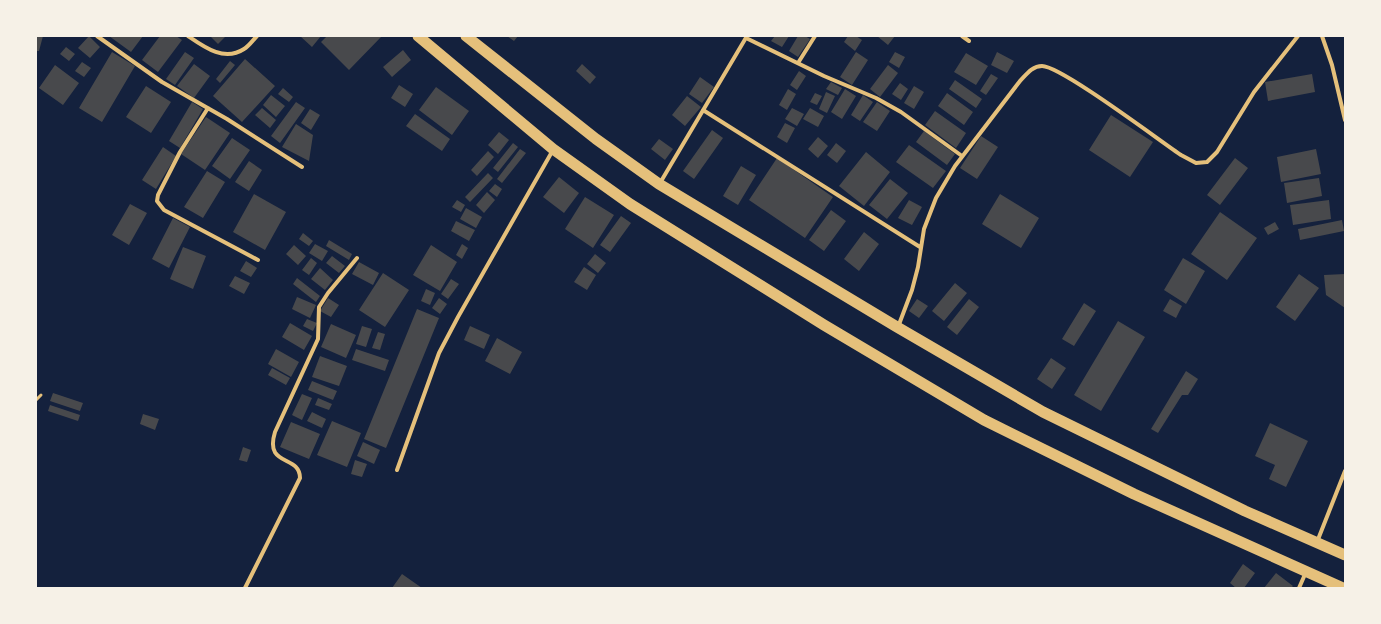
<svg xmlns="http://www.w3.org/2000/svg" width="1381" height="624" font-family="'Open Sans',sans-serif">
  <rect width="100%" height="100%" fill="#14213d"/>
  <path fill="#48494c" d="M36,36H43L39,51H36Z
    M89,36L100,47L90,58L78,48Z
    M109,36H143L131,52Z
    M160,36H176L182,40L158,72L142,60Z
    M210,36H226L218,44Z
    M300,36H321L312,47Z
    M327,36H382L349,70L321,42Z
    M507,36H518L514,41Z
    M775,36H789L782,47L771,41Z
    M798,36H805L810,39L798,57L789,51Z
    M848,36H856L862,40L855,51L844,42Z
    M877,36H895L888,45Z
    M66,47L75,54L69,61L60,54Z
    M403,50L411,60L392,77L383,67Z
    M112,52L135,66L102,122L79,108Z
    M185,52L194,58L175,85L166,79Z
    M856,52L868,60L852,85L840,77Z
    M895,52L905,57L899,68L889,62Z
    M997,52L1014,61L1007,73L991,65Z
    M966,53L988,66L976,85L954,72Z
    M245,59L275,86L242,122L213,96Z
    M230,61L235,65L220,83L216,79Z
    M82,62L91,68L84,77L75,71Z
    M194,64L210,76L194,98L177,86Z
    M582,64L596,77L590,84L576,71Z
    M55,65L79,83L63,105L39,88Z
    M888,65L898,73L880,97L870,89Z
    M799,71L806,76L797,90L790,85Z
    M991,74L998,78L986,95L980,91Z
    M1312,74L1315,92L1268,101L1265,82Z
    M700,77L714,87L702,103L689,94Z
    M955,80L982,99L976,108L949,89Z
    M831,82L842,88L838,95L826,89Z
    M900,83L908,89L901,100L892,94Z
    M399,85L413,94L405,107L391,98Z
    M146,86L171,102L151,133L126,117Z
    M914,86L924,92L914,109L904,103Z
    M436,87L469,111L452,135L419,110Z
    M283,88L293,97L289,102L278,94Z
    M788,89L796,94L787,110L779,105Z
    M845,89L856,96L842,119L831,112Z
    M826,92L835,96L827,113L819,109Z
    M815,93L822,96L817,105L810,102Z
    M947,93L973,112L964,125L938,106Z
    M271,95L285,106L276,117L263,105Z
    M863,95L873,102L860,121L851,115Z
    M687,96L701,107L685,126L672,115Z
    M192,102L203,109L180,148L169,141Z
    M296,102L305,108L280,143L271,136Z
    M877,102L890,111L877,131L863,122Z
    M262,108L276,120L270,128L255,115Z
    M792,108L804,114L797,126L785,119Z
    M810,108L824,116L818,127L803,119Z
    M310,109L320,115L311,130L301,123Z
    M935,111L966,133L956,148L925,125Z
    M415,114L450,139L442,151L406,126Z
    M1111,115L1153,142L1130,177L1089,150Z
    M206,117L230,133L205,170L181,154Z
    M785,123L795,128L787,143L777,137Z
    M296,124L313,135L309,161L282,147Z
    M712,130L723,138L694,179L683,171Z
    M924,131L955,154L947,165L916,142Z
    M499,132L509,140L498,154L488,145Z
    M981,136L998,147L977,179L960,168Z
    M818,137L828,146L818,158L808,149Z
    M232,138L250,150L230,179L212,166Z
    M659,139L673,149L665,160L651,149Z
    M513,143L518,147L498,172L493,168Z
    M836,143L846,151L837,163L827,155Z
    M909,145L946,171L933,188L896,162Z
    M163,147L176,156L156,189L142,180Z
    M520,149L526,153L502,183L497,179Z
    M1316,149L1321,174L1281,182L1277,157Z
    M488,151L494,157L477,176L471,170Z
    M866,152L890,172L864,206L839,186Z
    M777,158L833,197L805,238L749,200Z
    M1235,158L1248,168L1220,205L1207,195Z
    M249,161L262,170L249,191L235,182Z
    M741,166L756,175L738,205L723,196Z
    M207,171L225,182L203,218L184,207Z
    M488,173L493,178L470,202L465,197Z
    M559,177L579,193L564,213L543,197Z
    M1319,178L1322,196L1287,203L1284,183Z
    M890,179L908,193L887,219L869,205Z
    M495,184L502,189L497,197L489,191Z
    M487,192L495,200L484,213L476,205Z
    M254,194L286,212L265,250L233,232Z
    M1000,194L1039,218L1021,248L982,224Z
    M585,197L614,215L593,248L565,229Z
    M457,200L465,205L461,212L452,207Z
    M909,200L922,207L912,225L898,218Z
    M1329,200L1331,219L1293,225L1290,205Z
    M130,204L147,213L129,245L112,235Z
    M466,208L482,217L476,228L460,219Z
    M831,210L846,221L824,251L809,240Z
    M1220,212L1257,238L1227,280L1191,254Z
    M621,216L631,223L610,252L600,245Z
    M173,218L190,227L169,268L152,259Z
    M1342,220L1344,231L1300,240L1298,229Z
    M456,221L475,230L469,241L451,231Z
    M1275,222L1279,229L1268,235L1264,228Z
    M864,232L879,244L859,271L844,259Z
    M303,233L313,241L309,246L299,239Z
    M329,240L352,254L349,260L326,246Z
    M315,244L328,251L322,261L309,253Z
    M462,244L468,248L462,259L456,255Z
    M294,245L306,256L298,265L286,254Z
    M431,245L457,262L440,291L413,275Z
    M183,247L206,256L193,289L170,279Z
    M595,254L606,263L598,273L587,264Z
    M332,256L345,266L339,273L326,263Z
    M311,258L317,263L309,275L302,270Z
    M1183,258L1205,271L1186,304L1164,290Z
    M246,261L257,268L251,277L240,271Z
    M359,262L379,273L373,285L352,274Z
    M584,267L596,275L587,290L574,282Z
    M320,268L333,280L325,290L311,279Z
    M383,273L409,290L385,327L359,310Z
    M1299,274L1319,288L1295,321L1276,307Z
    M1345,274V308L1326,295L1324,275Z
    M235,276L250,283L244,294L229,286Z
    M297,278L320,296L316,302L293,284Z
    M451,279L459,284L448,299L441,294Z
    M955,283L967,293L944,321L932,311Z
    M426,289L435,293L430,305L421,301Z
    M297,297L316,305L310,318L292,309Z
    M328,298L339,305L331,317L320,311Z
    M439,298L447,304L440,314L432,308Z
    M917,299L928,306L919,318L909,311Z
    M969,299L979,307L957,335L947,327Z
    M1170,299L1182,306L1176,318L1163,311Z
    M1084,303L1096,311L1074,346L1062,339Z
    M417,309L439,318L386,448L364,439Z
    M307,319L317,323L313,331L303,326Z
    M1118,321L1145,337L1101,411L1074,395Z
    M290,323L312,336L304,350L282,337Z
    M331,324L356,335L346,358L321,347Z
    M362,326L372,329L366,347L356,344Z
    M470,326L490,335L484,349L464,340Z
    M378,332L385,334L380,350L372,348Z
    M497,338L522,352L510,374L485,361Z
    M276,349L299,362L291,377L268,364Z
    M356,349L389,360L385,371L352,360Z
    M320,356L347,366L339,386L312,377Z
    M1051,358L1066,368L1052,389L1037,379Z
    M272,368L290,378L286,385L268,375Z
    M1186,371L1198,379L1188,395H1182L1158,433L1151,429Z
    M312,381L337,391L333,400L308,390Z
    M53,393L83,403L80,411L50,401Z
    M302,394L312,398L302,420L292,415Z
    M318,398L332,404L329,410L315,405Z
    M50,405L80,415L78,421L48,411Z
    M312,412L326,419L322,428L307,421Z
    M143,414L159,419L155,430L140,424Z
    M332,421L361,433L347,467L317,455Z
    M291,422L320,434L309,459L280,447Z
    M1270,423L1308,441L1286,487L1269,479L1275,465L1255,456Z
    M363,442L380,450L374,464L357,456Z
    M243,447L251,450L247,462L239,460Z
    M355,460L367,464L362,477L351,474Z
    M1243,564L1255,573L1244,588H1236L1230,583Z
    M1276,573L1293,586L1291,588H1264Z
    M402,574L422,588H392Z"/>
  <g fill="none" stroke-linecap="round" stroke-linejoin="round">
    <path stroke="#e5c07b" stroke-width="3" d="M36,400L41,395"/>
    <path stroke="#e5c07b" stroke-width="4" d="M97,36L162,82L227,119L302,167
      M188,36C204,47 224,62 244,49C249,46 253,40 257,36
      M962,36L969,41
      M1322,36L1332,65L1345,120
      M746,38L824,76L876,98L901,112L962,156
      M798,63L815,36
      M208,108L180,152L158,195L157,201L164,210L258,260
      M703,110L920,247
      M660,183L747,36
      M898,327L912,290L918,267L924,229L936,198L955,166L1020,81C1026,75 1032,66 1042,66C1061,66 1160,141 1181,155L1196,163L1207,162L1217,152L1254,92L1298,36
      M397,470L439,353L458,317L553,150
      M1317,542L1345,471
      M245,588L300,478C300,454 264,468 275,432L318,339L319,307L328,293L357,258
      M1299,588L1306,572"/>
    <path stroke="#e5c07b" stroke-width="11" d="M418,36L553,149L630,204L824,325L984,420L1134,494L1343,588
      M466,36L596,139L659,184L897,327L1043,412L1245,511L1345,555"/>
  </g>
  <rect width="1381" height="624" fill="none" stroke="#f6f1e7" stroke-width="74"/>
</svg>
